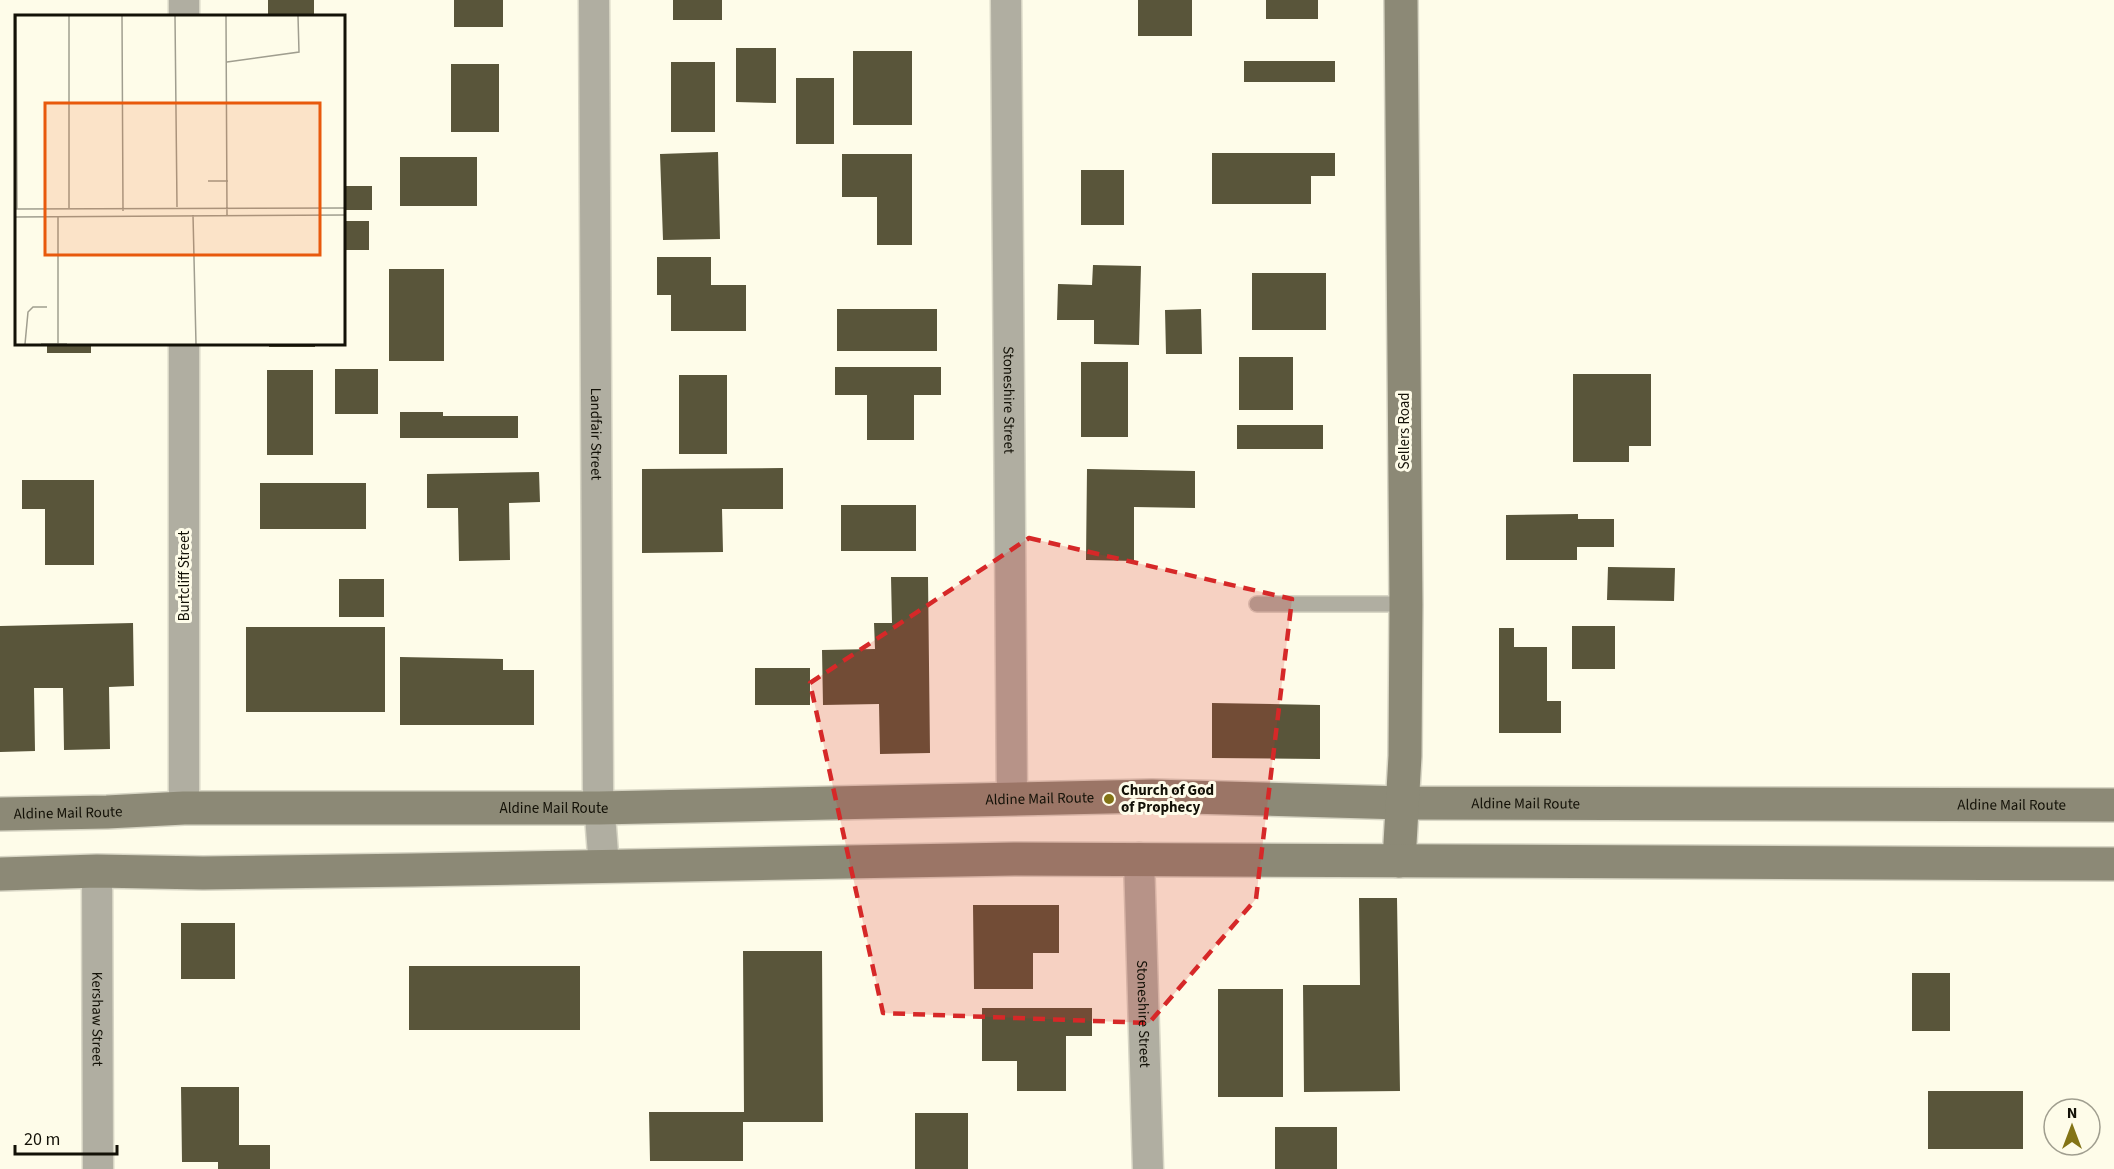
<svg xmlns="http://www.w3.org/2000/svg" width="2114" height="1169" font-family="'Source Sans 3',sans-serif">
  <rect width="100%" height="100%" fill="#fefce9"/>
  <path fill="#59553a" d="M268,0H314V16H268Z
    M454,0H503V27H454Z
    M673,0H722V20H673Z
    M1138,0H1192V36H1138Z
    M1266,0H1318V19H1266Z
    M736,48H776V103L736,102Z
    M853,51H912V125H853Z
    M1244,61H1335V82H1244Z
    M671,62H715V132H671Z
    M451,64H499V132H451Z
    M796,78H834V144H796Z
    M718,152L720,239L663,240L660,154Z
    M1212,153H1335V176H1311V204H1212Z
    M842,154H912V245H877V197H842Z
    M400,157H477V206H400Z
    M1081,170H1124V225H1081Z
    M344,186H372V210H344Z
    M344,221H369V250H344Z
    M657,257H711V285H746V331H671V295H657Z
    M1093,265L1141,266L1139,345L1094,344V320H1057L1058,284L1092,285Z
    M389,269H444V361H389Z
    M1252,273H1326V330H1252Z
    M837,309H937V351H837Z
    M1201,309L1202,354H1166L1165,310Z
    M47,344H91V353H47Z
    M269,344H315V347H269Z
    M1239,357H1293V410H1239Z
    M1081,362H1128V437H1081Z
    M835,367H941V395H914V440H867V395H835Z
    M335,369H378V414H335Z
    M267,370H313V455H267Z
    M1573,374H1651V446H1629V462H1573Z
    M679,375H727V454H679Z
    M400,412H443V416H518V438H400Z
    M1237,425H1323V449H1237Z
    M783,468V509H722L723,552L642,553V469Z
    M1087,469L1195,471V508L1134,507V561L1086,560Z
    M539,472L540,502L509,503L510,560L459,561L458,508H427V474Z
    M22,480H94V565H45V509H22Z
    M260,483H366V529H260Z
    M841,505H916V551H841Z
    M1578,514V519H1614V547H1577V560H1506V515Z
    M1608,567L1675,568L1674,601L1607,600Z
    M891,577H928L930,753L880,754L879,704L823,705L822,650L875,649L874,623H892Z
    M339,579H384V617H339Z
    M133,623L134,686L109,687L110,749L64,750L63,688H34L35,751L0,752V626Z
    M1572,626H1615V669H1572Z
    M246,627H385V712H246Z
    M1499,628H1514V647H1547V701H1561V733H1499Z
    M400,657L503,659V670H534V725H400Z
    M755,668H810V705H755Z
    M1212,703L1320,705V759L1212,758Z
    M1359,898H1397L1400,1091L1304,1092L1303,985H1360Z
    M973,905H1059V953H1033V989H974Z
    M181,923H235V979H181Z
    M743,951H822L823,1122H743V1161H650L649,1112H744Z
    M409,966H580V1030H409Z
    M1912,973H1950V1031H1912Z
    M1218,989H1283V1097H1218Z
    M982,1008H1092V1036H1066V1091H1017V1061H982Z
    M181,1087H239V1145H270V1169H218V1162H182Z
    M1928,1091H2023V1149H1928Z
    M915,1113H968V1169H915Z
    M1275,1127H1337V1169H1275Z"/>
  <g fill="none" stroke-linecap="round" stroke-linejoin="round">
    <g stroke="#d8d6c5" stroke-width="18">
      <path id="lane" d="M1257,604H1406"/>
    </g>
    <g stroke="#d8d6c5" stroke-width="33">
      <g id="street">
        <path d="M184,0V16"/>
        <path id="s1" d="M594,0L598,789L604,867"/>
        <path id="s2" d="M1006,0L1012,800"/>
        <path d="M184,344V808"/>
        <path id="s3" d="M1139,858L1148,1169"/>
        <path id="s4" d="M97,871L98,1169"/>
      </g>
    </g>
    <g stroke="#d8d6c5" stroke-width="36">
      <g id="secondary">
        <path id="s5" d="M0,814L107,812L184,808H599L1152,796L1403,803L2114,805"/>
        <path d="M1399,861L1405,756L1406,604L1401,0"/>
        <path d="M0,874L97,871L203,873L412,870L1014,859L2114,864"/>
      </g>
    </g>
    <use href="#lane" stroke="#b0aea1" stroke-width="15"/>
    <use href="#street" stroke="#b0aea1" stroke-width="30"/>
    <use href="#secondary" stroke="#8c8976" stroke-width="33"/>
  </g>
  <path fill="#d62828" fill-opacity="0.2" stroke="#d62828" stroke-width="4.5" stroke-dasharray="12 8" stroke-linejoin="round" d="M1029,538L1292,599L1256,899L1149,1023L883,1013L810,683Z"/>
  <circle fill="#837416" stroke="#fefce9" stroke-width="2" cx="1109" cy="799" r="6"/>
  <g text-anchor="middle" stroke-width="6" stroke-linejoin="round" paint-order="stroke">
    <g font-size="15" fill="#131107" stroke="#fefce9">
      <text dy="5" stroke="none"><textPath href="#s2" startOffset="400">Stoneshire Street</textPath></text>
      <text transform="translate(1404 431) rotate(-90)" y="5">Sellers Road</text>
      <text dy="5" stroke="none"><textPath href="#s1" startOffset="434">Landfair Street</textPath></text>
      <text transform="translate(184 576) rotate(-90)" y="5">Burtcliff Street</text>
      <text dy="5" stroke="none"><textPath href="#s5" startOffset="1040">Aldine Mail Route</textPath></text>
      <text dy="5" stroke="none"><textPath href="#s5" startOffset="1526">Aldine Mail Route</textPath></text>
      <text dy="5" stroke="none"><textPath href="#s5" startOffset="2012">Aldine Mail Route</textPath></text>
      <text dy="5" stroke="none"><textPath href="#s5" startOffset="554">Aldine Mail Route</textPath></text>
      <text dy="5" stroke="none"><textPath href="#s5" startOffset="68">Aldine Mail Route</textPath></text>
      <text dy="5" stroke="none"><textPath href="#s3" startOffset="156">Stoneshire Street</textPath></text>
      <text dy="5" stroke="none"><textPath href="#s4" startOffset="148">Kershaw Street</textPath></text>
    </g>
    <g font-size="15" font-weight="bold" fill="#131107" stroke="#fefce9" text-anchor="start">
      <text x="1121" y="795">Church of God<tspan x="1121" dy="17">of Prophecy</tspan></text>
    </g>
  </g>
  <g transform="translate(15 15)">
    <rect width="330" height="330" fill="#fefce9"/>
    <path fill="none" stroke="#a09e8f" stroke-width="1.5" d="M1,1L2,194M54,1V193M107,1L108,196M160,1L162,192M211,1L212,200M212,47L284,37L283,1M193,166H213M0,194L330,193M178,200L181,329M43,201V329M0,202L330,200M10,329L13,297L18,292H32M26,329H52"/>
    <path fill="#e8590c" fill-opacity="0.15" stroke="#e8590c" stroke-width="3" d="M30,88H305V240H30Z"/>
    <rect width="330" height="330" fill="none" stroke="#131107" stroke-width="3"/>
  </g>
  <g transform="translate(2072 1127)"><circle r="28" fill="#fefce9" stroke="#a09e8f" stroke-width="1.5"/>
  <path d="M0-4.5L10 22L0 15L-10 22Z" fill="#837416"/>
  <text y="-9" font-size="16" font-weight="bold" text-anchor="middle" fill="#131107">N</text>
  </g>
  <path d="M15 1145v9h102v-9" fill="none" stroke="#131107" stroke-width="3"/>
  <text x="24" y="1145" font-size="18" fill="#131107" stroke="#fefce9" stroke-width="4.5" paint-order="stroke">20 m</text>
</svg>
